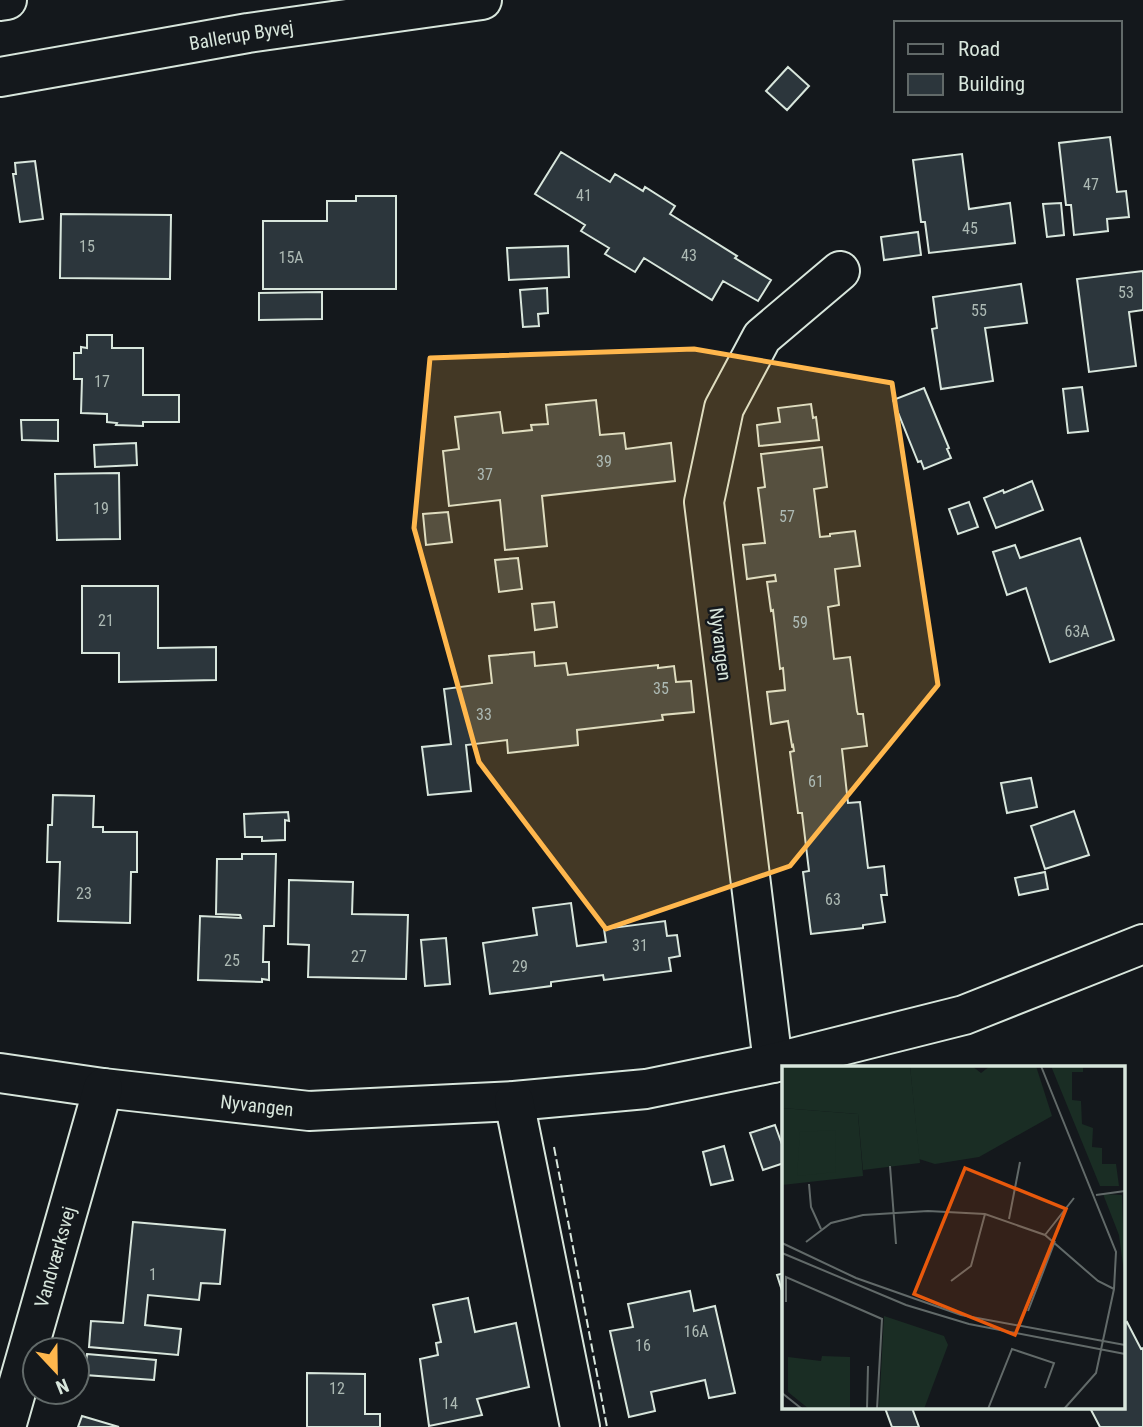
<svg xmlns="http://www.w3.org/2000/svg" width="1143" height="1427" font-family="'Roboto Condensed',sans-serif">
  <rect width="100%" height="100%" fill="#14181c"/>
  <path fill="#2c363c" stroke="#d8e6dc" stroke-width="2" d="M788,67L809,86L787,110L766,91Z
    M1110,137L1117,192L1126,191L1129,217L1107,219L1108,231L1074,235L1071,205H1066L1059,143Z
    M561,152L610,182L615,174L643,191L645,187L675,206L670,214L737,256L735,258L771,280L758,301L723,281L712,300L644,258L635,272L605,254L609,248L581,231L585,225L535,194Z
    M962,154L969,209L1010,203L1015,243L929,253L925,222H921L913,160Z
    M35,161L43,219L20,222L13,174H16L15,163Z
    M356,196H396V289H263V221H327V201H356Z
    M1061,203L1064,235L1047,237L1043,204Z
    M61,214L171,215L170,279L60,278Z
    M918,232L921,255L884,260L881,237Z
    M568,246L569,277L509,280L507,248Z
    M1143,271V310L1129,312L1136,366L1089,372L1077,279Z
    M1021,284L1027,323L985,328L993,381L941,389L932,329L937,328L933,297Z
    M547,288L548,313L538,314L539,326L523,327L520,290Z
    M322,292V319L259,320V293Z
    M87,335H112V348H143V395H179V422H143V426L116,425L117,423L107,422V414L81,413L82,379H74V353H81V347L87,348Z
    M1082,387L1088,431L1068,433L1063,389Z
    M924,388L949,448L947,449L951,458L924,469L921,461L918,462L893,400Z
    M596,400L600,435L624,433L626,449L671,443L675,481L542,496L547,546L505,550L500,500L449,506L443,451L459,449L455,417L500,412L503,433L532,430L531,425L548,424L546,405Z
    M811,404L813,418L816,417L819,440L759,446L757,425L780,422L778,408Z
    M21,420H58V441L22,440Z
    M136,443L137,465L95,467L94,445Z
    M822,447L827,487L814,489L820,537L830,536V534L855,531L860,566L835,569L839,605L828,607L834,659L850,657L857,711L858,714H863L867,746L842,749L848,803L860,802L868,868L884,866L887,895H881L885,922L863,925V928L811,934L803,872L809,871L802,813H798L790,752L794,751L793,745L792,746L788,721L771,724L767,692L785,690L783,668L780,669L773,610L771,611L767,582L776,581L775,575L747,579L743,545L765,543L758,488L765,487L761,454Z
    M119,473L120,539L57,540L55,474Z
    M1032,481L1043,510L996,528L984,498L1003,490L1004,493Z
    M969,502L978,527L958,534L949,509Z
    M448,512L452,542L426,545L423,514Z
    M1080,538L1114,640L1050,662L1026,588L1007,595L993,552L1015,545L1020,558Z
    M518,558L522,589L499,592L495,560Z
    M82,586H158V648L216,647V680L119,682V653H82Z
    M554,602L557,627L535,630L532,604Z
    M534,652L535,666L566,663L568,675L658,665V668L674,666L676,682L691,681L694,712L662,715L663,720L577,730L578,745L508,753L507,740L466,745L471,791L428,795L422,747L451,744L444,689L492,683L489,656Z
    M1031,778L1037,807L1007,813L1001,783Z
    M53,795L94,796L93,827H103V832H137V872H131L130,923L58,921L60,862H47L48,825H52Z
    M1074,811L1089,855L1045,869L1031,826Z
    M288,812L289,821L285,820V840L262,841V837H245L244,814Z
    M242,854H276L274,926H264L263,962H269V980L262,979V982L198,980L200,916L241,918L240,915L216,914L217,859H242Z
    M1045,872L1048,889L1019,895L1015,878Z
    M289,880L353,882L352,914L408,915L406,979L308,977L309,945L288,944Z
    M571,903L577,946L606,942L604,929L665,921L667,936L677,935L680,956L669,958L671,971L604,980L603,975L551,982V986L490,994L483,943L537,935L533,908Z
    M446,938L450,984L425,986L421,940Z
    M775,1125L784,1150V1163L763,1170L750,1133Z
    M724,1146L733,1180L711,1185L703,1152Z
    M133,1222L225,1230L220,1284L201,1283L199,1300L148,1295L145,1325L181,1329L178,1355L89,1347L91,1321L123,1323Z
    M784,1273V1297L777,1275Z
    M690,1291L694,1311L715,1306L735,1393L709,1398L705,1380L651,1392L655,1411L629,1417L610,1331L633,1327L628,1304Z
    M468,1298L475,1332L516,1323L529,1387L477,1399L482,1415L429,1426L420,1359L438,1355L436,1343L441,1342L433,1305Z
    M1127,1322L1141,1349L1143,1348V1427H1100L1090,1408H1124V1324Z
    M87,1354L156,1360L154,1380L85,1375Z
    M307,1373L365,1374V1414H380V1427H307Z
    M885,1408H912L919,1427H892Z
    M82,1416L119,1427H78Z"/>
  <g fill="none" stroke-linecap="round" stroke-linejoin="round">
    <g stroke="#d8e6dc" stroke-width="42">
      <g id="street">
        <path d="M773,1063L704,502L724,408L762,337L840,271"/>
        <path id="s1" d="M0,1073L103,1088L309,1111L514,1101L646,1089L773,1063L964,1015L1143,944"/>
        <path d="M514,1101L580,1427"/>
        <path id="s2" d="M6,1427L103,1088"/>
      </g>
    </g>
    <g stroke="#d8e6dc" stroke-width="42">
      <g id="secondary">
        <path d="M0,1L7,0"/>
        <path id="s3" d="M0,77L248,33L482,0"/>
      </g>
    </g>
    <use href="#street" stroke="#14181c" stroke-width="38"/>
    <use href="#secondary" stroke="#14181c" stroke-width="38"/>
    <path stroke="#d8e6dc" stroke-width="2" stroke-dasharray="9 3.5" stroke-linecap="butt" d="M554,1147L607,1427"/>
  </g>
  <path fill="#ffb74d" fill-opacity="0.2" stroke="#ffb74d" stroke-width="5" stroke-linejoin="round" d="M694,349L892,383L938,685L790,866L606,929L479,762L414,528L430,358Z"/>
  <g text-anchor="middle" stroke-width="5" stroke-linejoin="round" paint-order="stroke">
    <g font-size="16" fill="#adbab4">
      <text x="1091" y="190">47</text>
      <text x="584" y="201">41</text>
      <text x="970" y="234">45</text>
      <text x="87" y="252">15</text>
      <text x="689" y="261">43</text>
      <text x="291" y="263">15A</text>
      <text x="1126" y="298">53</text>
      <text x="979" y="316">55</text>
      <text x="102" y="387">17</text>
      <text x="604" y="467">39</text>
      <text x="485" y="480">37</text>
      <text x="101" y="514">19</text>
      <text x="787" y="522">57</text>
      <text x="106" y="626">21</text>
      <text x="800" y="628">59</text>
      <text x="1077" y="637">63A</text>
      <text x="661" y="694">35</text>
      <text x="484" y="720">33</text>
      <text x="816" y="787">61</text>
      <text x="84" y="899">23</text>
      <text x="833" y="905">63</text>
      <text x="640" y="951">31</text>
      <text x="359" y="962">27</text>
      <text x="232" y="966">25</text>
      <text x="520" y="972">29</text>
      <text x="153" y="1280">1</text>
      <text x="696" y="1337">16A</text>
      <text x="643" y="1351">16</text>
      <text x="337" y="1394">12</text>
      <text x="450" y="1409">14</text>
    </g>
    <g font-size="19" fill="#d8e6dc" stroke="#14181c">
      <text dy="7" stroke="none"><textPath href="#s3" startOffset="245">Ballerup Byvej</textPath></text>
      <text transform="translate(721 644) rotate(83)" y="7">Nyvangen</text>
      <text dy="7" stroke="none"><textPath href="#s1" startOffset="259">Nyvangen</textPath></text>
      <text dy="7" stroke="none"><textPath href="#s2" startOffset="177">Vandværksvej</textPath></text>
    </g>
  </g>
  <g transform="translate(782 1066)">
    <rect width="343" height="343" fill="#14181c"/>
    <path d="M128,0H190L199,7L208,0H254L270,50L197,91L153,98L137,93ZM269,0H301V6H290V34L299,35L300,58L311,62L310,81L320,82V98H334L337,120H318ZM0,42L76,48L81,110L0,119ZM321,128L340,129L343,214L337,169ZM102,250L162,270L166,279L142,343H97ZM40,290L68,291V343H27L6,326V291L39,295Z" fill="#1a2d24"/>
    <path d="M0,0H128L138,97L81,104L76,48L0,42ZM53,64L54,106L15,110L18,66Z" fill="#1a2d24"/>
    <path fill="none" stroke="#626a69" stroke-width="2" d="M259,0L334,186L332,223L314,307L282,343M108,100L114,178M27,118L29,141L39,163M343,125V158M314,129L343,125M227,153L238,96M263,169L292,132M24,176L49,157L81,149L146,145L203,148L263,169L316,215L332,223M0,177L74,212L179,249L343,279M0,187L124,239L187,258L343,288M169,215L189,200L203,148M4,236V211L100,253L95,343M246,245L273,175M0,327L20,343M85,343L86,300M206,343L230,283L272,297L263,322"/>
    <path fill="#e8590c" fill-opacity="0.15" stroke="#e8590c" stroke-width="3.5" d="M183,102L284,143L233,269L132,228Z"/>
    <rect width="343" height="343" fill="none" stroke="#d8e6dc" stroke-width="3.5"/>
  </g>
  <rect x="894" y="21" width="228" height="91" fill="#14181c" stroke="#626a69" stroke-width="2"/>
  <rect x="908" y="44" width="35" height="10" fill="#14181c" stroke="#626a69" stroke-width="2"/>
  <text x="958" y="56" font-size="21" fill="#d8e6dc">Road</text>
  <rect x="908" y="74" width="35" height="21" fill="#2c363c" stroke="#626a69" stroke-width="2"/>
  <text x="958" y="91" font-size="21" fill="#d8e6dc">Building</text>
  <g transform="translate(56 1371) rotate(158)"><circle r="33" fill="#14181c" stroke="#626a69" stroke-width="2"/>
  <path d="M0-5L12 26L0 18L-12 26Z" fill="#ffb74d"/>
  <text y="-10" font-size="19" font-weight="bold" text-anchor="middle" fill="#d8e6dc">N</text>
  </g>
</svg>
